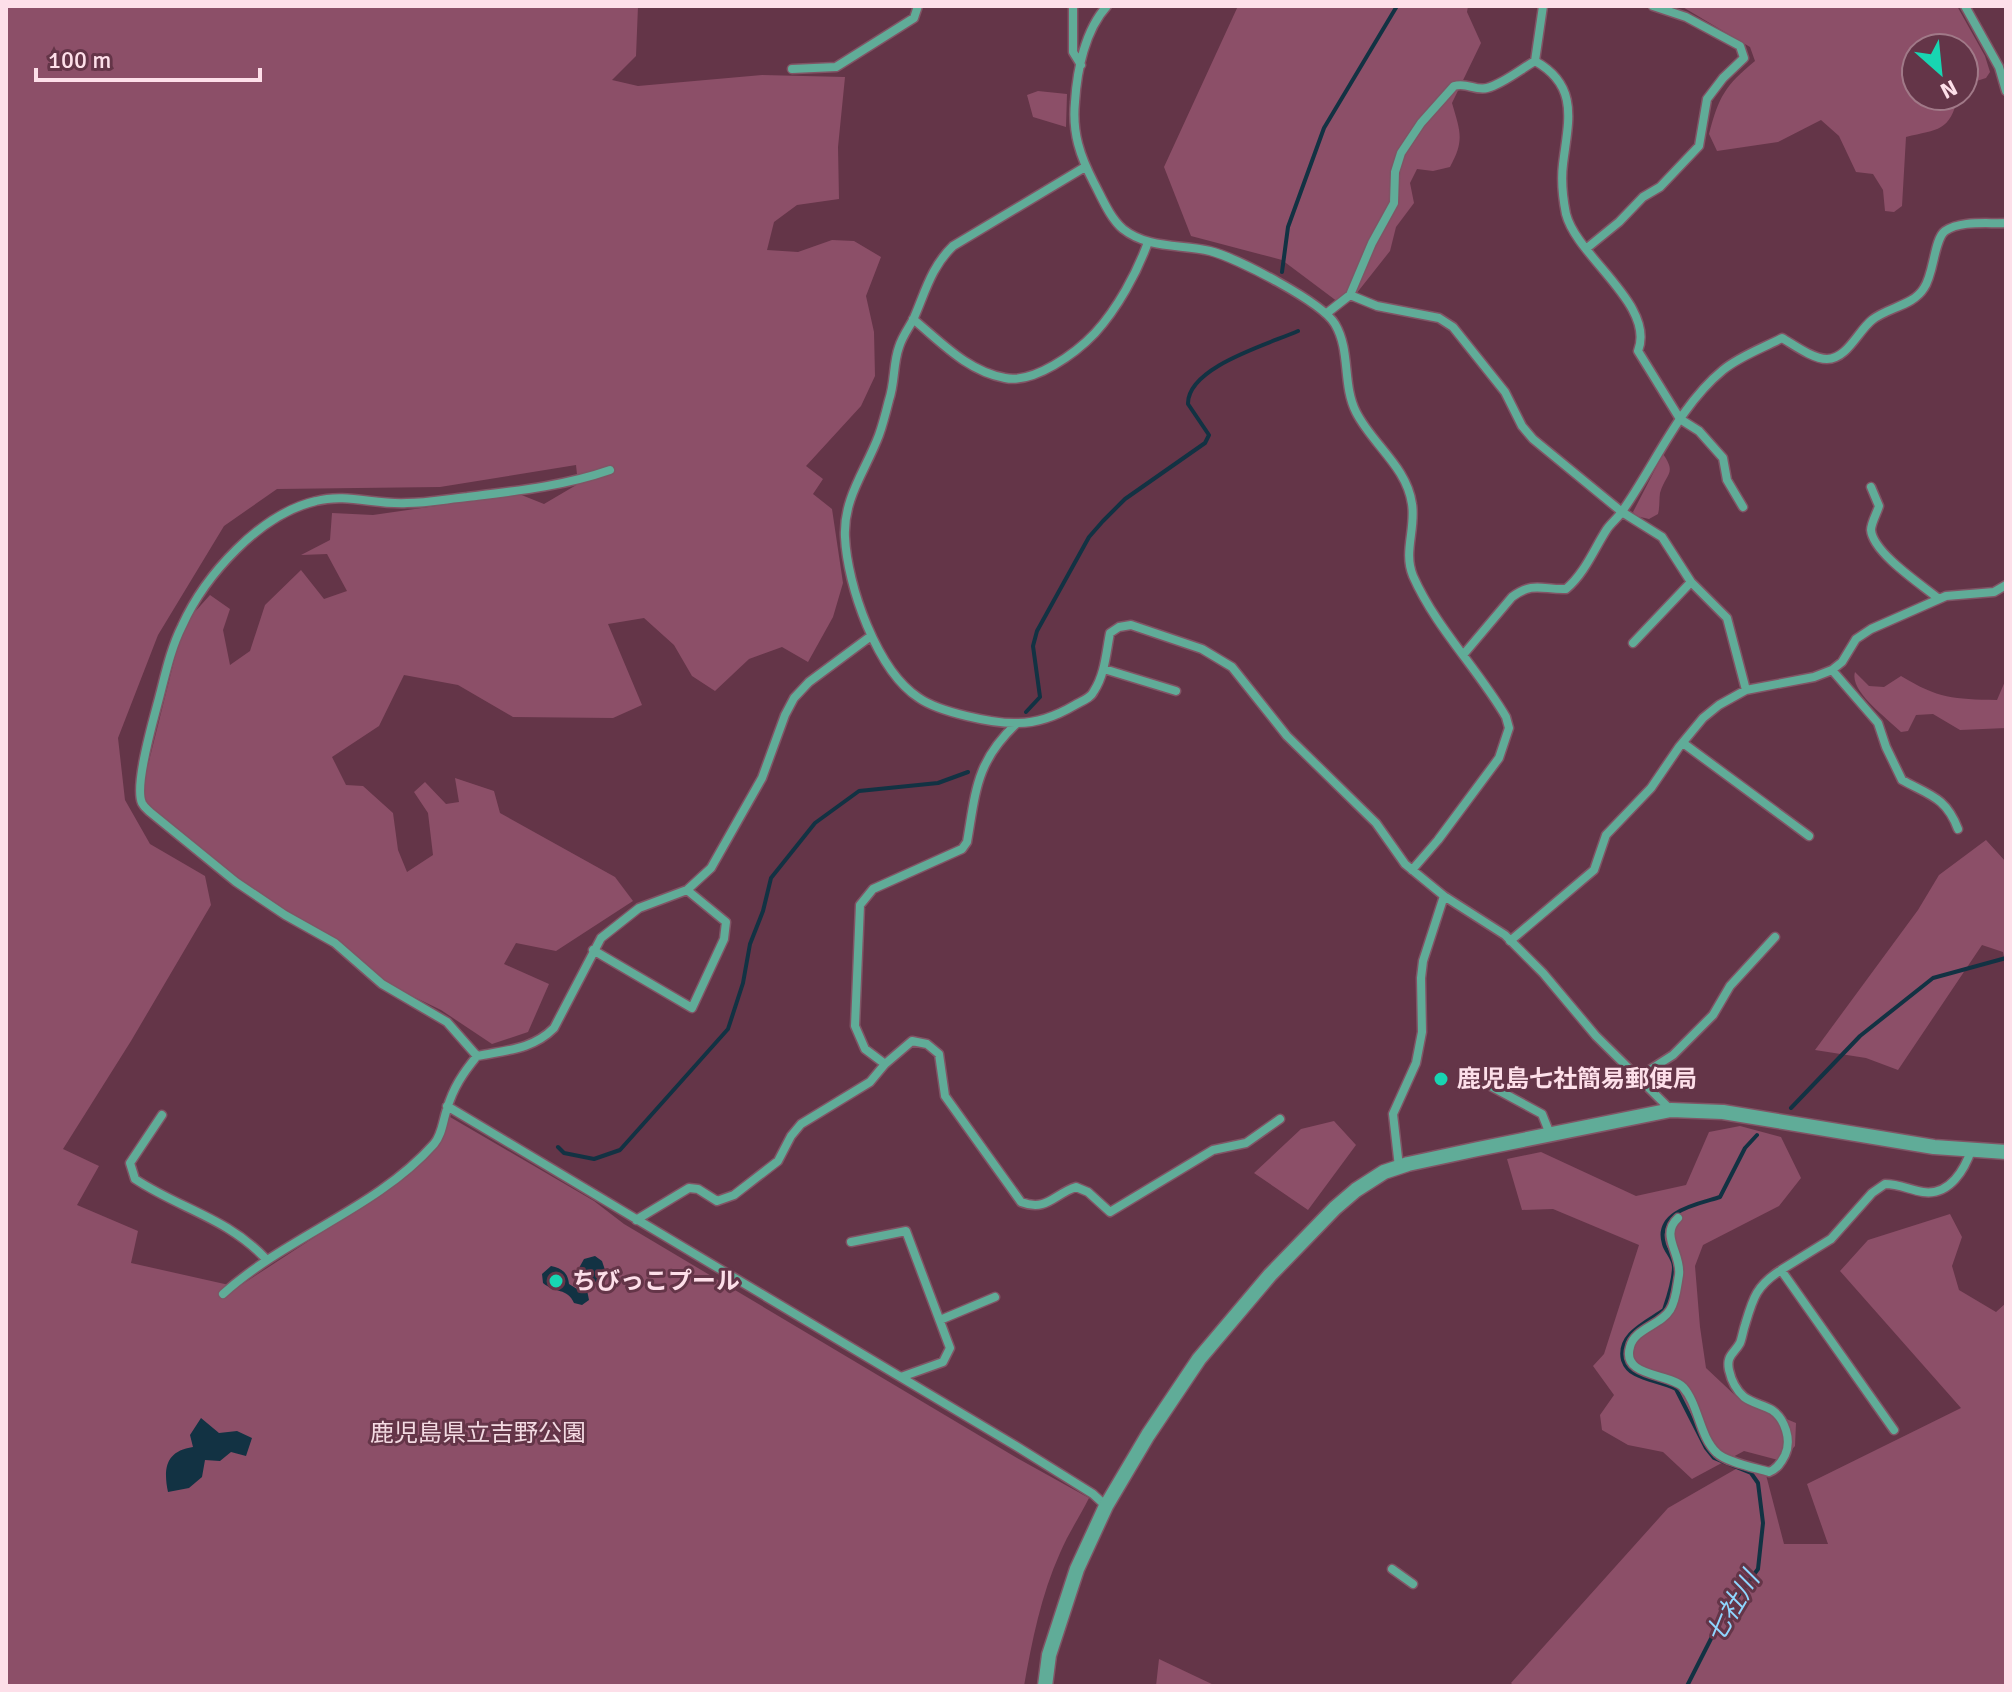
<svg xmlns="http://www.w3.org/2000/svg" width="2012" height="1692" font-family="Signika,'Noto Sans JP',sans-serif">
  <rect width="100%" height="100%" fill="#643548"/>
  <path fill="#8c4f68" d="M6,6H638L636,56L612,80L638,86L762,75L845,77L838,147L839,199L797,205L774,222L767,250L798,252L832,240L854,241L881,257L866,296L874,332L875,376L861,406L806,466L823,479L813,494L832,509L843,583L833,617L808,662L782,647L749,659L715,691L692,676L674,645L644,618L608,624L642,705L613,718L513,717L458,685L404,675L379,726L332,757L346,785L363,786L393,813L398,850L407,872L433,855L428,813L414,792L425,782L446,804L459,802L455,778L494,791L500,813L615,877L633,901L556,951L516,943L504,964L549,984L528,1032L492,1044L441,1010L383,982L337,941L234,885L156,820L141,793L183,625L210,595L230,609L223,630L230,665L250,651L265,605L301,570L324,599L347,591L327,554L301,555L330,540L332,513L373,515L519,494L544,504L578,484L576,465L440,487L277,489L224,526L158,635L118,738L125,800L150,844L205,876L211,905L131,1041L63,1149L99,1166L77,1205L138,1231L131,1263L238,1287L347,1216L439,1141L450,1117L594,1201L624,1224L1017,1458L1089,1498C1080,1516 1068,1534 1060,1553C1041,1595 1032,1641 1024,1686H6Z
    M1238,6H1468L1467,12L1481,43L1452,103C1460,131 1465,140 1450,167L1433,171L1417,169L1410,183L1414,203L1396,227L1390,251L1356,294L1338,302L1282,260L1191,236L1164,167Z
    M1681,6H1957L1985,56L1990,72L1986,78L1964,85V48H1916V96H1958C1950,132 1938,129 1906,137L1902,206L1894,212L1885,211L1883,190L1873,174L1856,172L1839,136L1821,120L1778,142L1717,151L1709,134C1719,96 1725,86 1755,61L1750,47Z
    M1038,91L1067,94L1066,127L1033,117L1027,95Z
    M1663,454C1677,474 1666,473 1660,493C1659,500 1660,506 1658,514L1649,519L1636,516L1633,512Z
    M1855,672L1869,686L1884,687L1901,676C1939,699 1953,699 1997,700L2006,679V728L1960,730L1933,714L1916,715L1908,731L1901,732C1887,718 1849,691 1855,672Z
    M1986,840L2006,862V970L2003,952L1982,945L1898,1070L1866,1058L1815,1050L1918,910L1939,875Z
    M1334,1121L1356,1145L1308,1210L1254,1173L1301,1129Z
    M1740,1126L1781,1137L1801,1178L1779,1206L1703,1245L1695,1266L1700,1327L1706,1368L1739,1399L1796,1423L1795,1446L1782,1461L1744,1451L1692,1479L1663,1452L1628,1445L1602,1430L1600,1415L1614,1395L1593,1366L1604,1354L1639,1245L1553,1209L1522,1210L1507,1159L1541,1152L1636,1196L1686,1185L1709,1132Z
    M1950,1214L1962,1237L1952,1266L1959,1290L1996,1312L2006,1303V1686H1514L1511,1683L1668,1508L1741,1466L1765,1471L1784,1544H1828L1807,1484L1961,1408L1840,1271L1868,1240Z
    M1159,1659L1216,1686H1156Z"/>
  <path fill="#123243" d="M595,1256L602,1261L606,1273C600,1280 593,1282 587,1290L589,1300L582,1305L574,1303C568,1288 554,1293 543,1283L542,1274L551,1266C562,1268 568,1273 569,1284L577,1289L584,1278L579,1268L584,1259Z
    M201,1418L219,1433L237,1431L252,1438L246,1456L231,1452L220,1461L205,1460L202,1477L189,1488L168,1492C163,1468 166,1451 193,1447L190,1435Z"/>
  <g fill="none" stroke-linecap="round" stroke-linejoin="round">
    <path stroke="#123243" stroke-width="4" d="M1282,272L1288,227L1324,128L1397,6
      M1026,712L1040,697L1033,646L1037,631L1089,537L1103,521L1125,499L1205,443L1209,435L1188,404C1187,367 1269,344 1298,331
      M1791,1108L1860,1036L1933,978L2006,958
      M558,1147L564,1153L594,1159L620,1150L728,1029L743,983L750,944L763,911L771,878L815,823L859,791L938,783L968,772
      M1687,1686L1721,1619L1758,1569L1763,1523L1758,1483L1751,1473L1714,1458L1706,1448L1676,1389C1663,1382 1648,1381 1635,1374C1629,1371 1625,1366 1623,1360C1617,1334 1647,1322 1664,1310C1668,1298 1674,1281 1674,1267C1674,1258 1666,1252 1664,1244C1654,1211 1698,1204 1720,1197L1745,1148L1757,1135"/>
    <g stroke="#805465" stroke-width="11">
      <path id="minor" d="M1073,6V52L1081,65
        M1107,6C1085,30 1077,70 1075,102C1072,133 1080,156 1094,183C1102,198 1110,218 1123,229C1148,249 1181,244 1210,251C1237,258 1322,302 1335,324C1351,351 1342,384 1356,412C1372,444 1407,467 1412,504C1416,529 1403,552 1413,576C1436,628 1478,669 1506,717L1509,728L1499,758L1438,840L1412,870
        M1965,6L1999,67L2006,91
        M1535,61C1580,86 1568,122 1563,164C1561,180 1563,199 1566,214C1577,257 1656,305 1638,351L1680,419L1699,431L1723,458L1727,480L1743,507
        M792,69L836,67L914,18L918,6
        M1085,167L953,246C931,267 925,293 913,320C908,329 902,337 899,347C893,363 895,383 889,400C886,412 883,424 879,435C866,470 843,498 845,537C847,585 877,671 919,698C939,712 994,724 1018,723C1038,723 1058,715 1075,705C1082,701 1091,698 1094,691C1105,674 1106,653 1110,633L1119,627L1131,625L1202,649L1232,667L1287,736L1376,823L1405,864L1444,896L1505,935L1543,973L1596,1036L1670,1109
        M1587,248L1619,222L1643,197L1660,187L1699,146L1707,99L1723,78L1744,58L1740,46L1686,17L1653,6
        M1350,295L1372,243L1394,203L1395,172L1401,153L1421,123L1454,86C1467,82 1475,91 1487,88C1503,84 1521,69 1535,61L1543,6
        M1327,313L1350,295L1377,306L1439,318L1453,327L1505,392L1522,426L1533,439L1622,512L1662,537L1691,582L1727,618L1746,690
        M913,319C941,342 967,371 1005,378C1034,384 1076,353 1095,333C1117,309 1137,273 1148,242
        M1871,487L1879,506C1877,513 1871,523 1871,530C1873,553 1922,585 1939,599
        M1633,643L1691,582
        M1463,655L1512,597C1533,581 1543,590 1566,589C1585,573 1594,549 1607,529C1612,522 1619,517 1623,510C1655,465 1679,406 1723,370C1740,356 1763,348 1782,338C1794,345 1813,359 1827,359C1847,359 1858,331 1872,320C1888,307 1913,306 1924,288C1934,274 1934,239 1945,231C1961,220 1988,224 2006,223
        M1104,669L1176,691
        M1832,670L1878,723L1886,747L1902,780C1929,795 1946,797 1958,829
        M1016,724C976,762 976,790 967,842L962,849L873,889L860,905L855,1026L865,1049L885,1064L912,1041L927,1044L939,1054L945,1096L1021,1202C1047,1212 1054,1194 1076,1187L1088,1192L1110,1212L1213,1150L1246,1143L1280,1119
        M1683,743L1809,836
        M1510,941L1594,870L1606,835L1651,788L1679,747L1703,718L1719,705L1746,690L1814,677L1832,670L1842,662L1856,639L1871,629L1946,596L1994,592L2006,585
        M593,950L692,1008L724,939L726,922L687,890
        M477,1056L447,1022L382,984L335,943L285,915L236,882L150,812C147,809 144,807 142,803C134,786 153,721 158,702C165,676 170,650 182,626C205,575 260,514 316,501C346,493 376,505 407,503C427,503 447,499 467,497C516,491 564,486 610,470
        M1637,1078L1673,1055L1713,1015L1730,986L1775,937
        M1483,1082L1542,1114L1550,1134
        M447,1106L1016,1446L1093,1494L1106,1506
        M162,1115L130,1163L135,1179C180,1209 226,1217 266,1259
        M1399,1167L1393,1114L1416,1063L1422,1032L1421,978L1423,961L1444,896
        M1678,1218C1659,1235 1682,1254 1679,1275C1677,1286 1676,1301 1670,1310C1661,1325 1634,1329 1630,1347C1621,1377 1669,1373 1683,1387C1699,1405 1699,1436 1717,1453C1726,1462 1756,1468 1769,1472C1777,1469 1781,1463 1785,1455C1792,1440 1785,1419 1772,1410C1763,1405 1752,1403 1744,1397C1736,1390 1731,1379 1729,1370C1726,1355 1734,1354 1740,1343C1742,1338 1743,1331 1745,1325C1753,1298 1756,1286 1781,1270
        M636,1220L689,1188L698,1189L717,1201L734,1195L778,1161L791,1136L801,1124L870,1082L885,1064
        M851,1242L906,1231L950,1348L943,1362L901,1377
        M223,1294C287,1236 376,1209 434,1144C442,1135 443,1120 447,1109C453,1088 463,1073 477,1056C506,1050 532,1050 554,1028L601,938L639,908L687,890L711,868L762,778L785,715L794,698L809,682L871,636
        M940,1320L995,1297
        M1894,1430L1781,1270L1831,1239L1872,1193L1885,1184C1899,1184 1910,1190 1923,1192C1950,1196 1965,1169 1972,1148
        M1392,1569L1413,1584"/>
    </g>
    <g stroke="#805465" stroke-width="17">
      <path id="tertiary" d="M1045,1686L1049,1655L1077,1569L1106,1506L1148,1435L1199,1359L1270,1275L1335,1208L1356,1190L1384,1172L1408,1164L1478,1149L1671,1110L1723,1112L1934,1147L2006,1152"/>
    </g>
    <use href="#minor" stroke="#60ac98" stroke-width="8"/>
    <use href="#tertiary" stroke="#60ac98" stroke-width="14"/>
  </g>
  <g fill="#18d5b2" stroke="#643548" stroke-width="3">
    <circle cx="1441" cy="1079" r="8"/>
    <circle cx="556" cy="1281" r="8"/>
  </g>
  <g text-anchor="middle" stroke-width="6" stroke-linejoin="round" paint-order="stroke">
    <g font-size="24" font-weight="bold" fill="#fddfe9" stroke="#643548" text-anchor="start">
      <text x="1457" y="1087">鹿児島七社簡易郵便局</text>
      <text x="572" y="1289">ちびっこプール</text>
    </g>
    <g font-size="24" fill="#f3dae2" stroke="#643548">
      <text x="478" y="1441">鹿児島県立吉野公園</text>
    </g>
    <g font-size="26" font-style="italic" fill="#8fd5fe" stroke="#643548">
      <text transform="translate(1732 1607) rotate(-59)" y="9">七社川</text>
    </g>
  </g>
  <rect width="2012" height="1692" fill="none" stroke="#fddfe9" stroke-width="16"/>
  <g transform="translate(1940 72) rotate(153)"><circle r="38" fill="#643548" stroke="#a17988" stroke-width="2"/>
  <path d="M0-6L14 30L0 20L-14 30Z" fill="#18d5b2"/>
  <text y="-12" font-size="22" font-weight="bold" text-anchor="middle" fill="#fddfe9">N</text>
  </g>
  <path d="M36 68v12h224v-12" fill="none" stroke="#fddfe9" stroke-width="4"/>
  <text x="48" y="68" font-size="24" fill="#fddfe9" stroke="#643548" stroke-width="6" paint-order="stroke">100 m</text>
</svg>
